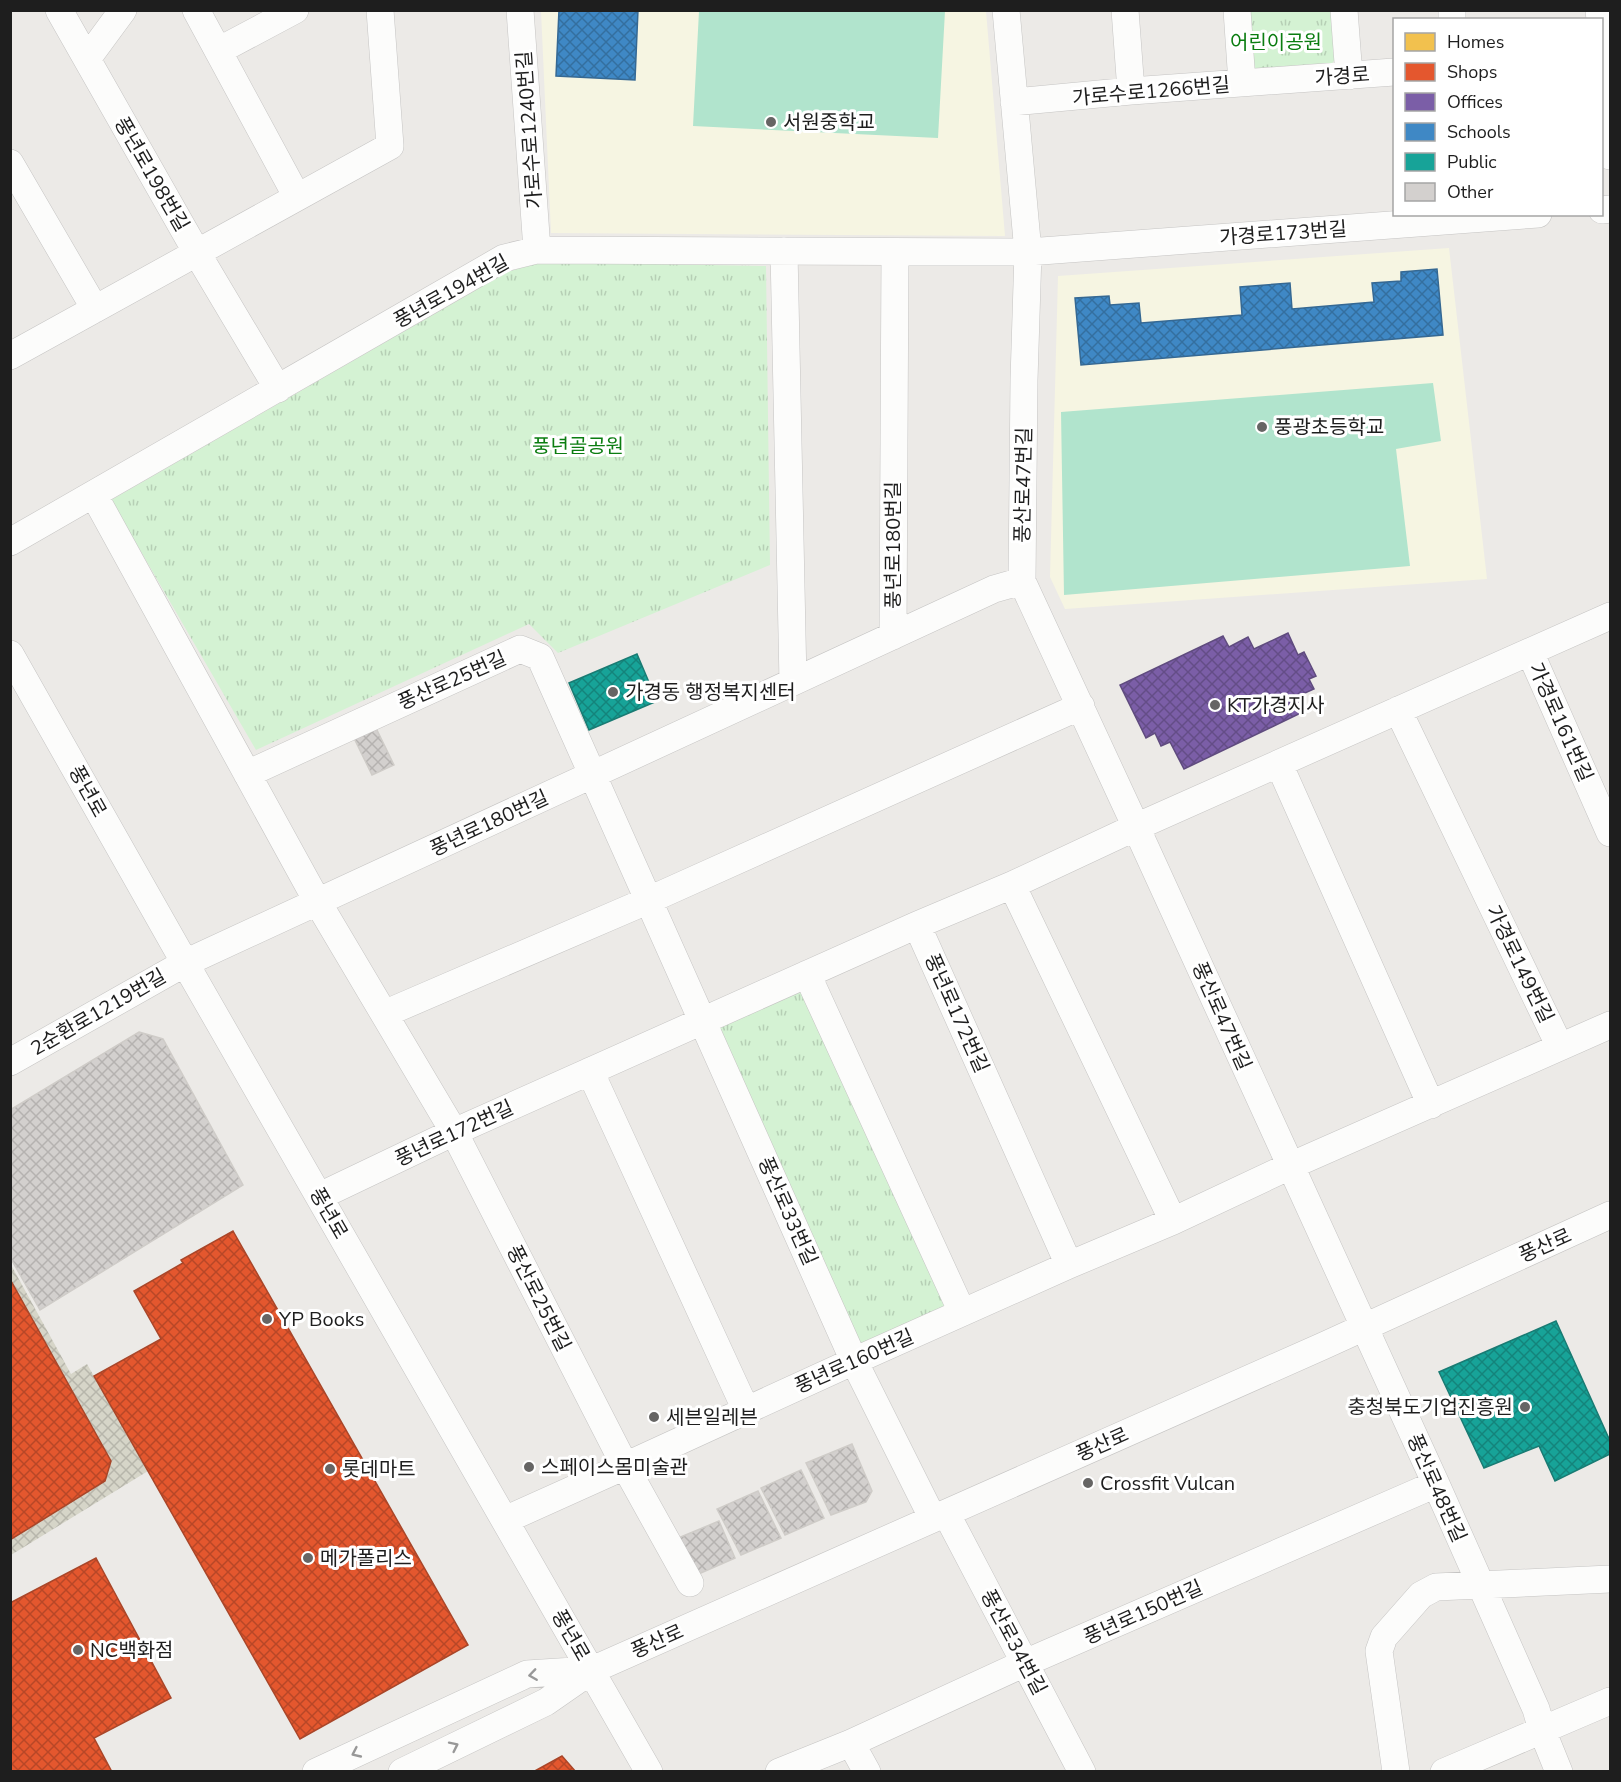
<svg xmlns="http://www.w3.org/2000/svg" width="1621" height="1782" font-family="'Nunito Sans','Noto Sans KR',sans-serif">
  <defs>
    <pattern id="construction-cross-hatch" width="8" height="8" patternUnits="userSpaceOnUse" patternTransform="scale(1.5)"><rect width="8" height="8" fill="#d6d5c8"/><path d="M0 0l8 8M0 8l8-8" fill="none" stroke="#b7b6ab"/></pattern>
    <pattern id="park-tufts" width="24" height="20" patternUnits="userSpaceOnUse" patternTransform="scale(1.5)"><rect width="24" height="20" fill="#d4f2d3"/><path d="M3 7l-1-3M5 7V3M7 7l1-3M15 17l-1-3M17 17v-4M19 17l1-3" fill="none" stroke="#b6cfb5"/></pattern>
    <pattern id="homes-cross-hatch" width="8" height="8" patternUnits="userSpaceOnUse" patternTransform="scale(1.5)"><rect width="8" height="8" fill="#f2c14e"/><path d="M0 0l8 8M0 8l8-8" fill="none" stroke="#cfa544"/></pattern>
    <pattern id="shops-cross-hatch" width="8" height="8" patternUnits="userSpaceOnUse" patternTransform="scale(1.5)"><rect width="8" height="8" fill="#e4572e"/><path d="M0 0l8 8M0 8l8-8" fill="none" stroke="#b84727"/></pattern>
    <pattern id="offices-cross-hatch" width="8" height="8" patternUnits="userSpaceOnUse" patternTransform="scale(1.5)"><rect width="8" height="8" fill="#7b5ea7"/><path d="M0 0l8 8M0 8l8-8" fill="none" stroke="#644d87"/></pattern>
    <pattern id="schools-cross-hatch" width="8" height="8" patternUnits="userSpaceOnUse" patternTransform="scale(1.5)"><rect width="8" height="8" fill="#3f88c5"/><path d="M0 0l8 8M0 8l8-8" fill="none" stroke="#346f9f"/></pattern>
    <pattern id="public-cross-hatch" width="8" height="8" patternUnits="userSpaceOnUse" patternTransform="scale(1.5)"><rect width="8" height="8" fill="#17a398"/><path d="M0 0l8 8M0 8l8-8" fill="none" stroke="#14847b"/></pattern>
    <pattern id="building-cross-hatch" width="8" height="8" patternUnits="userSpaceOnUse" patternTransform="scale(1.5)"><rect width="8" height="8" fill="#d3d0ce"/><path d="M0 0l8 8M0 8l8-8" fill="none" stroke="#b5b2b0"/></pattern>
  </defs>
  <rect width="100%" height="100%" fill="#eceae7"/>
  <path fill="#f6f5e2" d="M541,11H986L1005,236L551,233Z
    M1449,248L1487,579L1065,609L1050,577L1058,276Z"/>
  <path fill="url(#construction-cross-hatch)" d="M10,1263L71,1374L87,1364L148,1471L11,1555Z"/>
  <path fill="url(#park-tufts)" d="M1243,11H1334L1338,56L1329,67L1256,74L1246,65Z
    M539,262L766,266L770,565L558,653L529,624L256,750L111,500L507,272Z
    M801,990L948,1308L859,1348L718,1027Z"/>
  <path fill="#b1e4cd" d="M699,11H945L938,138L693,126Z
    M1433,383L1441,441L1396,449L1410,566L1064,595L1061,412Z"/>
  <path fill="url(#homes-cross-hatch)" stroke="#b29040" stroke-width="1.5" d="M142,1071H170L171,1119L187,1150L226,1171L211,1202L167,1176L175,1160L115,1196L105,1181L84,1180L48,1202L52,1275H35L34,1269H20L19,1222L10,1207V1157L34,1171L74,1149L82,1163L105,1165L138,1144Z"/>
  <path fill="url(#shops-cross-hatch)" stroke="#a94629" stroke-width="1.5" d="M233,1231L468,1645L300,1739L94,1376L161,1339L134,1291L183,1263L181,1260Z
    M10,1279L111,1461L105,1481L10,1540Z
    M96,1558L171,1698L94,1738L112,1772H10V1603Z
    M562,1756L576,1772H533Z"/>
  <path fill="url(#offices-cross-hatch)" stroke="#5f4b7e" stroke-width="1.5" d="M1288,633L1298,655L1304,652L1316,676L1309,679L1314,689L1296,697L1303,712L1184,769L1170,742L1161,746L1155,733L1146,738L1120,685L1223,636L1229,647L1248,637L1254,649Z"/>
  <path fill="url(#schools-cross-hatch)" stroke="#356893" stroke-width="1.5" d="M559,10H638L635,80L556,76Z
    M1437,269L1443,335L1081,365L1075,298L1109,296L1110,305L1139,303L1141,323L1242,315L1240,287L1290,283L1292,309L1374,302L1372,283L1401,281V272Z"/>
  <path fill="url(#public-cross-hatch)" stroke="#197b73" stroke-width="1.5" d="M637,654L657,701L589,730L569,683Z
    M1556,1321L1610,1441V1454L1555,1481L1539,1446L1484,1468L1439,1372Z"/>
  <path fill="url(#building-cross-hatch)" stroke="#cfccc8" stroke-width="1.5" d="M376,728L394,765L372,775L354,738Z
    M139,1032L163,1039L243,1185L40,1310L10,1257V1110Z
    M852,1444L872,1491L866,1502L831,1515L806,1463Z
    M801,1470L824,1518L785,1535L761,1488Z
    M758,1491L781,1538L741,1555L717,1509Z
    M719,1521L735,1558L694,1576L676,1539Z"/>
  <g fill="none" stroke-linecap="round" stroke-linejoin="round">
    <g stroke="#c5c4c3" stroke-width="28">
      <path id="minor" d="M59,10L197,253L278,389
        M196,10L297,197
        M520,10L537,250
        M1006,10L1028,252L1024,380L1022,581L1136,827L1436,1484L1536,1709L1542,1730L1559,1772
        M1125,10L1131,91
        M1237,10L1242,83
        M1344,10L1349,76
        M1452,10V20
        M1599,10L1600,20
        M1602,42L1610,156
        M218,51L295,10
        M87,59L123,10
        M1014,102L1131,91L1394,72
        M10,163L95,309
        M1602,210L1610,209
        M784,251L793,682
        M10,356L390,146L380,10
        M94,495L317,901L454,1132L625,1466L690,1583
        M10,542L504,258L537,250L1028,252L1538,214
        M893,636L895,252
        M1530,652L1610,833
        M10,654L185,963L649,1772
        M1398,710L1560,1047
        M1279,764L1431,1105
        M247,774L520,649L540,657L854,1361L933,1519
        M1012,885L1173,1221
        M917,925L1069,1265
        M807,974L962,1312
        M384,1014L649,900L1081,706
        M10,1062L185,963L994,589L1022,581
        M590,1071L746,1410
        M320,1196L454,1132L917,925L1012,885L1136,827L1610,616
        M946,1513L1082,1772
        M505,1520L625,1466L854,1361L1069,1265L1173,1221L1290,1166L1610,1025
        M851,1743L867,1772
        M316,1772L527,1674L590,1670
        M402,1772L546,1702L592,1670L1323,1346L1610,1215
        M779,1772L851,1743L1025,1663L1436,1484
        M1396,1772L1379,1651L1384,1637L1421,1595L1436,1587L1610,1579
        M1444,1772L1610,1701"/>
    </g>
    <use href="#minor" stroke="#fcfcfb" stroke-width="27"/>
  </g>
  <defs><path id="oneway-chevron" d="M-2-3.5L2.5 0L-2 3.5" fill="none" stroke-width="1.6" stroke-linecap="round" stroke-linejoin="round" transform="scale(1.5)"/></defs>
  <g stroke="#989898">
    <use href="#oneway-chevron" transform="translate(533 1675) rotate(172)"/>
    <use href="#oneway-chevron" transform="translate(454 1746) rotate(-26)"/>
    <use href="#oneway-chevron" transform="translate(356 1753) rotate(155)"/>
  </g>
  <g fill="#666564" stroke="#fff" stroke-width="2">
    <circle cx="771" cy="122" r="6"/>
    <circle cx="1262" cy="427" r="6"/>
    <circle cx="613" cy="692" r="6"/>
    <circle cx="1215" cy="705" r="6"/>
    <circle cx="267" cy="1319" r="6"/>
    <circle cx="1525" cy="1407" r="6"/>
    <circle cx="654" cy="1417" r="6"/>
    <circle cx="529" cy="1467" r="6"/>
    <circle cx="330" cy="1469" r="6"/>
    <circle cx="1088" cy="1483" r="6"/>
    <circle cx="308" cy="1558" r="6"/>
    <circle cx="78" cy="1650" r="6"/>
  </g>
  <g text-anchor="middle" stroke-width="6" stroke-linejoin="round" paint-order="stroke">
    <g font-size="20" fill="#0b7d11" stroke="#fff">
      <text x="1276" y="49">어린이공원</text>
      <text x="578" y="453">풍년골공원</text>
    </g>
    <g font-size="20" fill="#1e1e1e" stroke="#fff">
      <text transform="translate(1342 76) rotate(-4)" y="7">가경로</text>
      <text transform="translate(1151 91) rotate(-5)" y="7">가로수로1266번길</text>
      <text transform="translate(529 130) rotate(-94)" y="7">가로수로1240번길</text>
      <text transform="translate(152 174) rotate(60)" y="7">풍년로198번길</text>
      <text transform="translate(1283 233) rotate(-4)" y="7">가경로173번길</text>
      <text transform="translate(451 291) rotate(-29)" y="7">풍년로194번길</text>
      <text transform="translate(1023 485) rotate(-89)" y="7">풍산로47번길</text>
      <text transform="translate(893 545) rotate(-90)" y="7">풍년로180번길</text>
      <text transform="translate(452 680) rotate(-24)" y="7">풍산로25번길</text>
      <text transform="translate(1561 722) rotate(66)" y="7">가경로161번길</text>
      <text transform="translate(88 791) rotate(61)" y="7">풍년로</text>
      <text transform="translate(489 823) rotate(-25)" y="7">풍년로180번길</text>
      <text transform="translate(1520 964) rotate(64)" y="7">가경로149번길</text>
      <text transform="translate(98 1012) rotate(-30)" y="7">2순환로1219번길</text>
      <text transform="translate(957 1013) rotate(66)" y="7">풍년로172번길</text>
      <text transform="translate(1222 1016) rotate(66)" y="7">풍산로47번길</text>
      <text transform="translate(454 1133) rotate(-25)" y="7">풍년로172번길</text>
      <text transform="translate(788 1211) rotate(66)" y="7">풍산로33번길</text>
      <text transform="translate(329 1213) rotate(60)" y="7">풍년로</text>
      <text transform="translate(1545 1245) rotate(-24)" y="7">풍산로</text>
      <text transform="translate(539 1298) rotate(63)" y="7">풍산로25번길</text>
      <text transform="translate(854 1361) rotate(-24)" y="7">풍년로160번길</text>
      <text transform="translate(1102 1444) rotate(-24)" y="7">풍산로</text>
      <text transform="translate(1437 1488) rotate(66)" y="7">풍산로48번길</text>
      <text transform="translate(1143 1612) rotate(-24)" y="7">풍년로150번길</text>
      <text transform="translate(571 1635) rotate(60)" y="7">풍년로</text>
      <text transform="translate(657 1641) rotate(-24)" y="7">풍산로</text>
      <text transform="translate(1014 1642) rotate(62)" y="7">풍산로34번길</text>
    </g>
    <g font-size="20" fill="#1e1e1e" stroke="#fff" text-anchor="start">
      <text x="783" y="129">서원중학교</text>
      <text x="1274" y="434">풍광초등학교</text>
      <text x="625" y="699">가경동 행정복지센터</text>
      <text x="1227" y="712">KT가경지사</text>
      <text x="279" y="1326">YP Books</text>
      <text x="1513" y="1414" text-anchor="end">충청북도기업진흥원</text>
      <text x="666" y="1424">세븐일레븐</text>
      <text x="541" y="1474">스페이스몸미술관</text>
      <text x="342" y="1476">롯데마트</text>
      <text x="1100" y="1490">Crossfit Vulcan</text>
      <text x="320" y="1565">메가폴리스</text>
      <text x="90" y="1657">NC백화점</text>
    </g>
  </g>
  <rect width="1621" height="1782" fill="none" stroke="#1e1e1e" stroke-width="24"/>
  <rect x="1393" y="18" width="210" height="198" fill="#ffffff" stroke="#a5a5a5" stroke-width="1.5"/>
  <rect x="1405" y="33" width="30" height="18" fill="#f2c14e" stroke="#a5a5a5" stroke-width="1.5"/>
  <text x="1447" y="48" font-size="18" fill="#1e1e1e">Homes</text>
  <rect x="1405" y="63" width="30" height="18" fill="#e4572e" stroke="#a5a5a5" stroke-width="1.5"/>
  <text x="1447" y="78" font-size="18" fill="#1e1e1e">Shops</text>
  <rect x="1405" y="93" width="30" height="18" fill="#7b5ea7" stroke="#a5a5a5" stroke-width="1.5"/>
  <text x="1447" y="108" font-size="18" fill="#1e1e1e">Offices</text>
  <rect x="1405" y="123" width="30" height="18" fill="#3f88c5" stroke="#a5a5a5" stroke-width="1.5"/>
  <text x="1447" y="138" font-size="18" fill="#1e1e1e">Schools</text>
  <rect x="1405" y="153" width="30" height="18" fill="#17a398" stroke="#a5a5a5" stroke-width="1.5"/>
  <text x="1447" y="168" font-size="18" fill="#1e1e1e">Public</text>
  <rect x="1405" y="183" width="30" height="18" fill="#d3d0ce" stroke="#a5a5a5" stroke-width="1.5"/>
  <text x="1447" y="198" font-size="18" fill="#1e1e1e">Other</text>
</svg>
